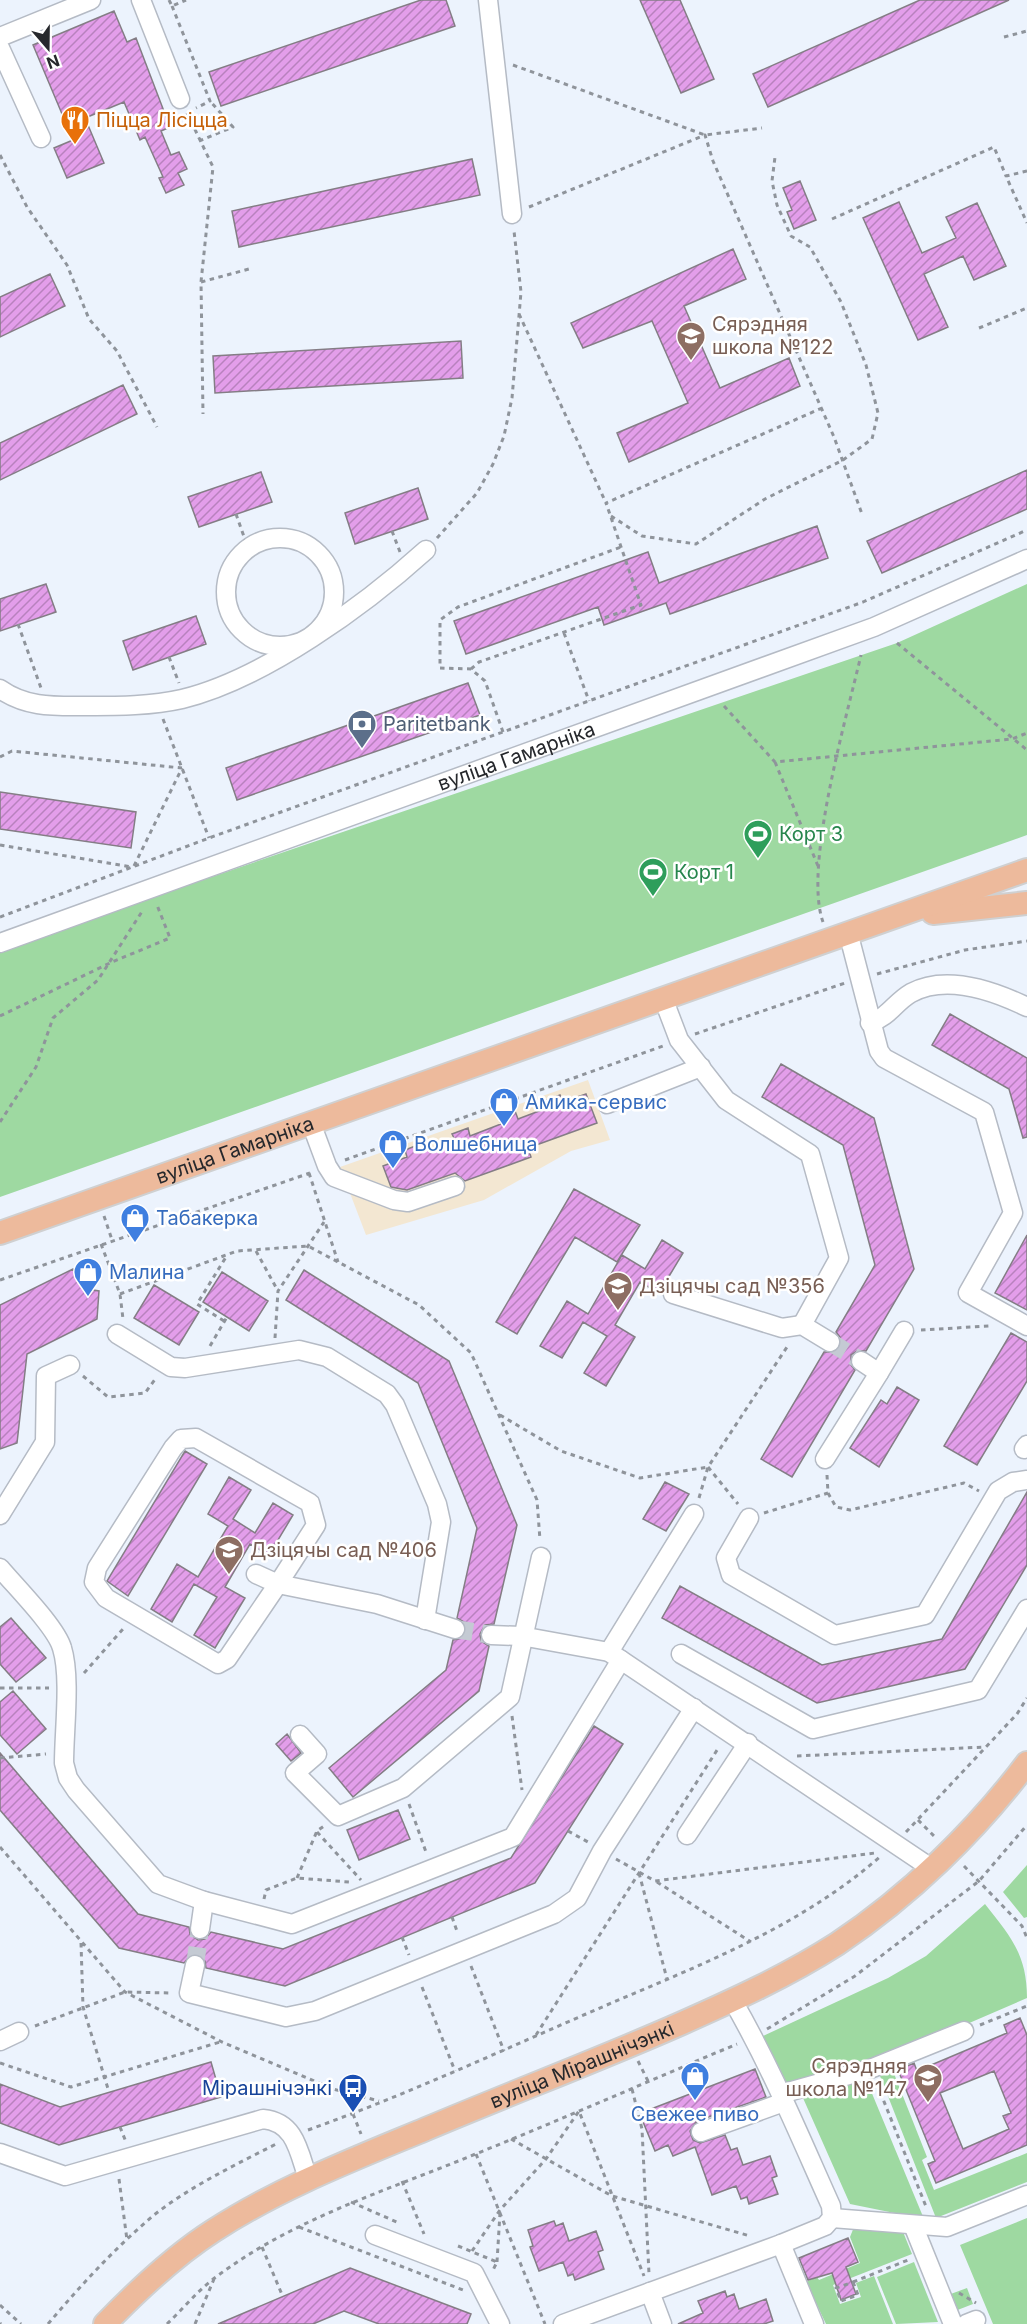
<svg xmlns="http://www.w3.org/2000/svg" width="1027" height="2324" font-family="Inter,sans-serif">
  <defs>
    <pattern id="building-hatch" width="6" height="6" patternUnits="userSpaceOnUse" patternTransform="scale(1.5)"><rect width="6" height="6" fill="#e39eea"/><path d="M-1 1l2-2M0 6l6-6M5 7l2-2" fill="none" stroke="#b881be"/></pattern>
  </defs>
  <rect width="100%" height="100%" fill="#ecf3fd"/>
  <path fill="#f3e7d2" d="M588,1080L610,1140L571,1151L484,1200L366,1235L340,1167Z"/>
  <path fill="#9ed9a1" d="M1027,584V835L0,1197V949L897,643Z
    M1027,1865V1917L1024,1918L1003,1892Z
    M985,1904C1011,1937 1027,1955 1027,1998L893,2056L785,2087L763,2036L888,1978L926,1956Z
    M893,2071L927,2157L922,2160L934,2190L1027,2153V2182L936,2218L880,2076Z
    M866,2079L924,2219L850,2204L803,2098Z
    M1027,2218V2324H993L960,2245Z
    M856,2222L901,2227L912,2254L833,2285L840,2304L861,2297L856,2283L874,2276L893,2324H826L806,2282L817,2277L819,2280L860,2263L850,2237Z
    M914,2262L938,2322L896,2324L877,2277Z
    M967,2288L973,2304L955,2311L948,2295Z"/>
  <path fill="url(#building-hatch)" stroke="#847d85" stroke-width="1.5" fill-rule="evenodd" d="M421,0H446L455,26L221,106L209,72Z
    M640,0H680L714,79L681,93Z
    M920,0H1009L768,107L753,74Z
    M114,11L127,42L136,38L170,127L161,131L171,155L179,152L187,169L178,173L184,185L166,193L159,178L163,177L145,137L140,140L124,102L85,118L104,163L67,178L54,148L73,140L33,45Z
    M472,159L480,195L239,247L232,211Z
    M800,181L816,220L794,229L787,212L792,210L783,188Z
    M899,202L922,253L956,238L946,217L977,203L1006,266L974,280L963,256L924,274L948,327L918,340L863,218Z
    M733,249L746,279L684,306L720,388L789,358L800,386L629,462L617,433L688,403L652,321L583,348L571,323Z
    M50,274L65,306L0,337V297Z
    M461,341L463,378L215,393L213,356Z
    M123,385L137,414L0,480V443Z
    M1027,470V509L882,573L867,541Z
    M261,472L272,502L199,527L188,497Z
    M418,488L428,519L355,544L345,513Z
    M817,526L828,558L670,614L666,603L604,625L598,607L466,654L454,621L648,552L659,583Z
    M46,584L56,612L0,631V599Z
    M196,616L206,644L133,670L123,641Z
    M468,683L480,715L237,800L226,768Z
    M0,792L136,812L131,848L0,829Z
    M950,1014L1027,1058V1137L1023,1138L1009,1089L932,1045Z
    M781,1064L874,1118L914,1269L866,1351H857L851,1355V1365L855,1370L792,1477L761,1459L824,1352H835L840,1347V1337L836,1332L875,1265L843,1145L762,1097Z
    M586,1094L597,1123L528,1148L531,1157L465,1181L455,1173L407,1190L391,1187L383,1166L407,1157L405,1150L418,1145L421,1152L455,1140L452,1134L468,1128L470,1136L501,1124L499,1117L515,1111L518,1119L547,1108L544,1101L560,1095L563,1102Z
    M574,1189L640,1225L617,1262L575,1237L517,1334L496,1322Z
    M1027,1235V1310L995,1293Z
    M662,1240L683,1253L659,1293L640,1282L615,1325L635,1337L606,1386L584,1373L607,1336L583,1322L562,1358L540,1346L567,1301L588,1314L622,1255L645,1269Z
    M73,1269L87,1289L99,1291L97,1319L27,1354L17,1443L0,1449V1305Z
    M304,1270L449,1361L517,1525L494,1624L485,1625L480,1634L481,1641L489,1646L479,1691L353,1797L329,1768L446,1670L453,1640L462,1638L466,1632L464,1622L457,1618L477,1528L418,1383L286,1300Z
    M222,1272L268,1301L249,1331L203,1302Z
    M154,1285L199,1312L179,1345L134,1318Z
    M1011,1333L1027,1342V1381L977,1465L944,1446Z
    M897,1387L919,1400L879,1467L850,1448L881,1400L887,1404Z
    M185,1451L207,1464L128,1596L107,1581Z
    M229,1477L251,1490L233,1519L255,1533L273,1503L293,1515L269,1555L250,1544L225,1587L245,1598L215,1648L194,1635L217,1597L194,1584L172,1622L151,1609L177,1564L198,1577L228,1526L208,1514Z
    M665,1482L689,1494L666,1531L643,1519Z
    M1027,1492V1565L965,1669L817,1703L662,1618L680,1586L822,1665L942,1639Z
    M11,1618L46,1658L16,1682L0,1664V1627Z
    M13,1691L46,1729L17,1754L0,1735V1702Z
    M594,1726L623,1744L535,1883L285,1986L206,1968L205,1961L198,1954L191,1955L184,1963L119,1948L0,1810V1753L138,1914L189,1927L190,1934L198,1940L205,1939L211,1932L283,1949L511,1858Z
    M287,1734L301,1753L291,1761L276,1744Z
    M398,1810L410,1839L359,1860L347,1830Z
    M1020,2018L1027,2035V2145L936,2183L928,2164L935,2161L898,2070L914,2063L917,2071L1007,2033L1004,2025ZM994,2071L1011,2113L1003,2116L1009,2129L963,2149L940,2093Z
    M211,2062L221,2097L59,2145L0,2123V2084L60,2107Z
    M755,2069L766,2097L697,2121L690,2131L693,2140L700,2143L725,2135L731,2150L737,2148L743,2165L770,2156L777,2176L772,2178L778,2194L749,2204L747,2197L741,2199L736,2186L712,2195L695,2147L673,2156L668,2145L655,2151L641,2117L652,2112L651,2109Z
    M554,2221L556,2226L563,2223L569,2241L596,2231L603,2250L598,2252L604,2269L575,2280L573,2274L568,2276L563,2262L539,2271L530,2247L533,2246L528,2230Z
    M848,2238L858,2262L846,2267L856,2294L841,2300L832,2273L808,2280L799,2258Z
    M350,2268L471,2314L467,2324H379L344,2311L313,2324H218Z
    M725,2291L727,2297L734,2294L739,2309L766,2299L773,2321L764,2324H678L703,2313L698,2301Z"/>
  <g fill="none" stroke-linecap="round" stroke-linejoin="round">
    <path stroke="#c4cad3" stroke-width="18" stroke-dasharray="18 9" stroke-linecap="butt" d="M830,1342L861,1361
      M455,1629L491,1635
      M195,1965L200,1929"/>
    <g stroke="#b5bbc5" stroke-width="21">
      <g id="minor">
        <path d="M141,0L180,99"/>
        <path d="M488,0L512,214"/>
        <path d="M0,37L91,0"/>
        <path d="M0,48L41,138"/>
        <circle cx="280" cy="592" r="54"/>
        <path d="M0,689C27,708 55,706 87,706C119,706 151,706 182,699C264,679 364,606 426,550"/>
        <path d="M848,932L879,1051L884,1058L984,1112L1013,1213L968,1293L1027,1326"/>
        <path id="s1" d="M0,943L874,627L1027,559"/>
        <path d="M663,998L679,1040L726,1100L810,1154L839,1258L802,1325"/>
        <path d="M870,1023C890,1016 894,1003 911,993C946,974 994,991 1027,1007"/>
        <path d="M607,1104L701,1067"/>
        <path d="M311,1123L327,1166L334,1177L394,1200L408,1202L455,1186"/>
        <path d="M673,1294L782,1328L802,1325L830,1342"/>
        <path d="M117,1334L171,1367L185,1368L299,1350L327,1357L387,1394L395,1405L437,1504L441,1522L425,1620"/>
        <path d="M879,1373L904,1331"/>
        <path d="M1024,1449L1027,1445"/>
        <path d="M825,1459L879,1373L861,1361"/>
        <path d="M0,1515L45,1442L46,1376L70,1365"/>
        <path d="M749,1518L726,1558L731,1575L835,1635L925,1615L998,1491L1013,1482L1027,1480"/>
        <path d="M0,1568C15,1586 56,1627 62,1648C71,1677 64,1731 64,1763L68,1778L76,1790L158,1884L204,1901L292,1924L513,1837L621,1660"/>
        <path d="M256,1574L278,1584L316,1525L310,1503L196,1438L181,1439L173,1448L97,1568L94,1582L106,1598L218,1664L227,1659L278,1584L377,1604L455,1629"/>
        <path d="M491,1635L521,1636L609,1652L931,1868"/>
        <path d="M609,1652L694,1514"/>
        <path d="M681,1654L813,1729L978,1690L1027,1609"/>
        <path d="M300,1735L317,1754L295,1773L338,1816L403,1788L510,1697L541,1557"/>
        <path d="M687,1835L748,1743"/>
        <path d="M200,1929L204,1901"/>
        <path d="M195,1965L189,1993L286,2017L315,2011L342,2000L554,1914L577,1898L602,1851L694,1708"/>
        <path d="M0,2041L19,2032"/>
        <path d="M781,2094L870,2069L964,2031"/>
        <path d="M701,2132L784,2102"/>
        <path d="M0,2153L65,2176L263,2119C296,2122 299,2153 308,2179"/>
        <path d="M832,2218L947,2227L1027,2195"/>
        <path d="M913,2225L953,2324"/>
        <path d="M375,2235L474,2273L500,2324"/>
        <path d="M781,2244L814,2324"/>
        <path d="M650,2292L662,2324"/>
        <path d="M563,2324L781,2244L825,2226L832,2218L831,2206C800,2137 771,2067 733,2001"/>
        <path d="M966,2324L976,2320"/>
      </g>
    </g>
    <g stroke="#cfd0d1" stroke-width="26">
      <g id="major">
        <path d="M933,913L1027,903"/>
        <path id="s2" d="M0,1233L1027,870"/>
        <path id="s3" d="M105,2324C138,2290 174,2256 213,2231C279,2188 354,2159 426,2129C511,2093 596,2061 680,2024C734,2000 787,1976 837,1944C909,1896 975,1832 1027,1763"/>
      </g>
    </g>
    <path stroke="#8f949b" stroke-width="3" stroke-dasharray="4.5 4.5" stroke-linecap="butt" d="M169,0L172,6L186,0
      M172,6L210,101L196,108
      M1004,37L1027,31
      M513,65L705,135L762,128
      M187,113L213,167L201,282L203,414
      M199,141L233,127L210,101
      M0,155L27,207L67,265L89,319L117,351L157,427
      M1027,171L1006,176L1027,223
      M529,207L705,135L713,161L834,437L862,514
      M832,219L994,147L1006,176
      M201,282L249,269
      M519,314L606,503
      M979,328L1027,308
      M236,514L248,548
      M611,516L642,536L696,544L765,499L843,460L872,439L878,413L866,365L841,302L810,247L791,236L777,205L772,181L775,157
      M392,531L400,552
      M437,538L477,493L493,464L504,436L512,398L521,292L514,231
      M18,624L41,688
      M564,633L589,701
      M897,643L1027,750
      M169,657L179,683
      M471,669L479,662L641,605L606,503L822,408
      M724,706L775,762L1012,739L1027,733
      M163,719L209,838
      M503,732L485,681L471,669L440,668V620L458,607L621,547
      M0,757L12,751L182,768
      M775,762L818,866
      M0,845L132,867
      M134,866L182,768
      M0,917L209,838L863,602L1027,530
      M823,922C803,867 847,716 861,655
      M877,974L965,950L1027,941
      M0,1016L112,962L170,938L157,905
      M695,1034L845,983
      M0,1122L36,1067L53,1018L98,980L143,910
      M345,1160L663,1046
      M309,1173L338,1262
      M104,1216L112,1240
      M101,1244L120,1294L123,1319
      M256,1251L278,1291
      M0,1280L310,1173
      M120,1294L237,1251L308,1246L419,1305L471,1353L537,1500L540,1540
      M224,1321L197,1304L226,1257
      M921,1330L989,1326
      M275,1338L278,1291L324,1222
      M210,1346L227,1317
      M83,1376L108,1397L145,1393L156,1378
      M500,1415L561,1451L640,1478L708,1467
      M708,1467L738,1504
      M827,1475L828,1493L836,1507L850,1510L964,1483L979,1491
      M699,1498L708,1467L789,1344
      M764,1513L828,1493
      M84,1673L123,1629
      M0,1688H49
      M512,1716L522,1790
      M797,1756L985,1747
      M0,1758L46,1754
      M409,1804L426,1852
      M918,1820L936,1838
      M568,1831L588,1842
      M317,1832L361,1880
      M906,1832L1017,1714L1027,1698
      M0,1847L125,1992L222,2042L333,2089L379,2101
      M616,1859L655,1881L875,1853
      M964,1866L1022,1926L1027,1938
      M639,1873L667,1979
      M297,1878L317,1831L324,1826
      M657,1882L751,1942
      M264,1899L266,1890L297,1878L349,1882
      M452,1917L458,1934
      M402,1937L409,1955
      M81,1943L83,2007L109,2092
      M471,1966L504,2051
      M422,1987L455,2071
      M980,2025L1027,2006
      M35,2026L125,1992L172,1993
      M767,2029L855,1976L979,1881L1027,1825
      M536,2035L719,1747
      M638,2061L648,2081
      M0,2063L71,2087L220,2042
      M877,2084L927,2209
      M632,2089L642,2129L649,2274
      M353,2114L361,2134
      M120,2127L126,2142
      M308,2130C403,2096 494,2054 586,2014C689,1969 796,1931 882,1855
      M511,2139L612,2196L750,2236
      M476,2154L545,2324
      M119,2179L127,2240
      M402,2181L424,2234
      M351,2202L399,2223
      M299,2227L463,2290
      M458,2246L497,2262L492,2272
      M262,2247L283,2297
      M472,2251L500,2210L546,2159L579,2111L644,2276
      M497,2262L500,2213
      M853,2282L908,2260
      M853,2282L858,2295L841,2301L836,2288Z
      M959,2293L976,2303
      M0,2305L21,2324
      M0,2323L1,2324
      M48,2324C81,2285 115,2248 154,2215C191,2186 235,2165 278,2143
      M167,2324C183,2309 198,2290 216,2277C294,2218 389,2190 478,2153C565,2118 651,2080 737,2044
      M195,2324L214,2279"/>
    <use href="#minor" stroke="#fff" stroke-width="18"/>
    <use href="#major" stroke="#edba9c" stroke-width="22"/>
  </g>
  <defs>
    <g id="restaurant-pin" transform="scale(1.5)"><path d="M0 17L-7.5 6A9.5 9.5 0 1 1 7.5 6Z" fill="#e8710a" stroke="#fff"/><path d="M-5-6h1v4h1v-4h1v4h1v-4h1v5L-1.5 .5V6h-2V.5L-5-1ZM5-6V6H3V1.5H1.5Q1.5-4 5-6Z" fill="#fff"/></g>
    <g id="school-pin" transform="scale(1.5)"><path d="M0 17L-7.5 6A9.5 9.5 0 1 1 7.5 6Z" fill="#8d6e63" stroke="#fff"/><path d="M0-5L7-2L0 1L-7-2ZM-4 1L0 2.5L4 1V4Q0 6-4 4Z" fill="#fff"/></g>
    <g id="bank-pin" transform="scale(1.5)"><path d="M0 17L-7.5 6A9.5 9.5 0 1 1 7.5 6Z" fill="#5c6f8a" stroke="#fff"/><path d="M-6-4H6V4H-6ZM0-2.3a2.3 2.3 0 1 0 0 4.6a2.3 2.3 0 1 0 0-4.6Z" fill="#fff"/></g>
    <g id="stadium-pin" transform="scale(1.5)"><path d="M0 17L-7.5 6A9.5 9.5 0 1 1 7.5 6Z" fill="#2e9e5b" stroke="#fff"/><path d="M0-5a6.5 5 0 1 0 0 10a6.5 5 0 1 0 0-10ZM-3.5-1.8h7v3.6h-7Z" fill="#fff"/></g>
    <g id="shop-pin" transform="scale(1.5)"><path d="M0 17L-7.5 6A9.5 9.5 0 1 1 7.5 6Z" fill="#3f7fe0" stroke="#fff"/><path d="M-5-2.5h2.3a2.7 3.5 0 0 1 5.4 0H5L5.5 6h-11ZM-1.5-2.5h3a1.5 2.3 0 0 0-3 0Z" fill="#fff"/></g>
    <g id="bus-pin" transform="scale(1.5)"><path d="M0 17L-7.5 6A9.5 9.5 0 1 1 7.5 6Z" fill="#1a4fb4" stroke="#fff"/><path d="M-5-6H5V4H4V6H2V4H-2V6H-4V4H-5ZM-3.5-4V0h7V-4ZM-3.5 1.2v1.5H-2V1.2ZM2 1.2v1.5H3.5V1.2Z" fill="#fff"/></g>
  </defs>
  <g fill-rule="evenodd">
    <use href="#restaurant-pin" x="75" y="120"/>
    <use href="#school-pin" x="691" y="336"/>
    <use href="#bank-pin" x="362" y="724"/>
    <use href="#stadium-pin" x="758" y="834"/>
    <use href="#stadium-pin" x="653" y="872"/>
    <use href="#shop-pin" x="504" y="1102"/>
    <use href="#shop-pin" x="393" y="1144"/>
    <use href="#shop-pin" x="135" y="1218"/>
    <use href="#shop-pin" x="88" y="1272"/>
    <use href="#school-pin" x="618" y="1286"/>
    <use href="#school-pin" x="229" y="1550"/>
    <use href="#shop-pin" x="695" y="2076"/>
    <use href="#school-pin" x="928" y="2078"/>
    <use href="#bus-pin" x="353" y="2088"/>
  </g>
  <g text-anchor="middle" stroke-width="5" stroke-linejoin="round" paint-order="stroke">
    <g font-size="20" fill="#c56008" stroke="#fff" text-anchor="start">
      <text x="96" y="127">Піцца Лісіцца</text>
    </g>
    <g font-size="20" fill="#785e54" stroke="#fff" text-anchor="start">
      <text x="712" y="331">Сярэдняя<tspan x="712" dy="23">школа №122</tspan></text>
      <text x="639" y="1293">Дзіцячы сад №356</text>
      <text x="250" y="1557">Дзіцячы сад №406</text>
      <text x="907" y="2073" text-anchor="end">Сярэдняя<tspan x="907" dy="23">школа №147</tspan></text>
    </g>
    <g font-size="20" fill="#4e5e75" stroke="#fff" text-anchor="start">
      <text x="383" y="731">Paritetbank</text>
    </g>
    <g font-size="20" fill="#26282c" stroke="#fff">
      <text dy="7" stroke="none"><textPath href="#s1" startOffset="549">вуліца Гамарніка</textPath></text>
      <text dy="7" stroke="none"><textPath href="#s2" startOffset="249">вуліца Гамарніка</textPath></text>
      <text dy="7" stroke="none"><textPath href="#s3" startOffset="548">вуліца Мірашнічэнкі</textPath></text>
    </g>
    <g font-size="20" fill="#27864d" stroke="#fff" text-anchor="start">
      <text x="779" y="841">Корт 3</text>
      <text x="674" y="879">Корт 1</text>
    </g>
    <g font-size="20" fill="#366cbe" stroke="#fff" text-anchor="start">
      <text x="525" y="1109">Амика-сервис</text>
      <text x="414" y="1151">Волшебница</text>
      <text x="156" y="1225">Табакерка</text>
      <text x="109" y="1279">Малина</text>
      <text x="695" y="2121" text-anchor="middle">Свежее пиво</text>
    </g>
    <g font-size="20" fill="#164399" stroke="#fff" text-anchor="end">
      <text x="332" y="2095">Мірашнічэнкі</text>
    </g>
  </g>
  <g transform="translate(48 48) rotate(160)" stroke="#ffffff" stroke-width="4.5" paint-order="stroke">
  <path d="M0-4.5L10 22L0 15L-10 22Z" fill="#26282c"/>
  <text y="-9" font-size="16" font-weight="bold" text-anchor="middle" fill="#26282c">N</text>
  </g>
</svg>
